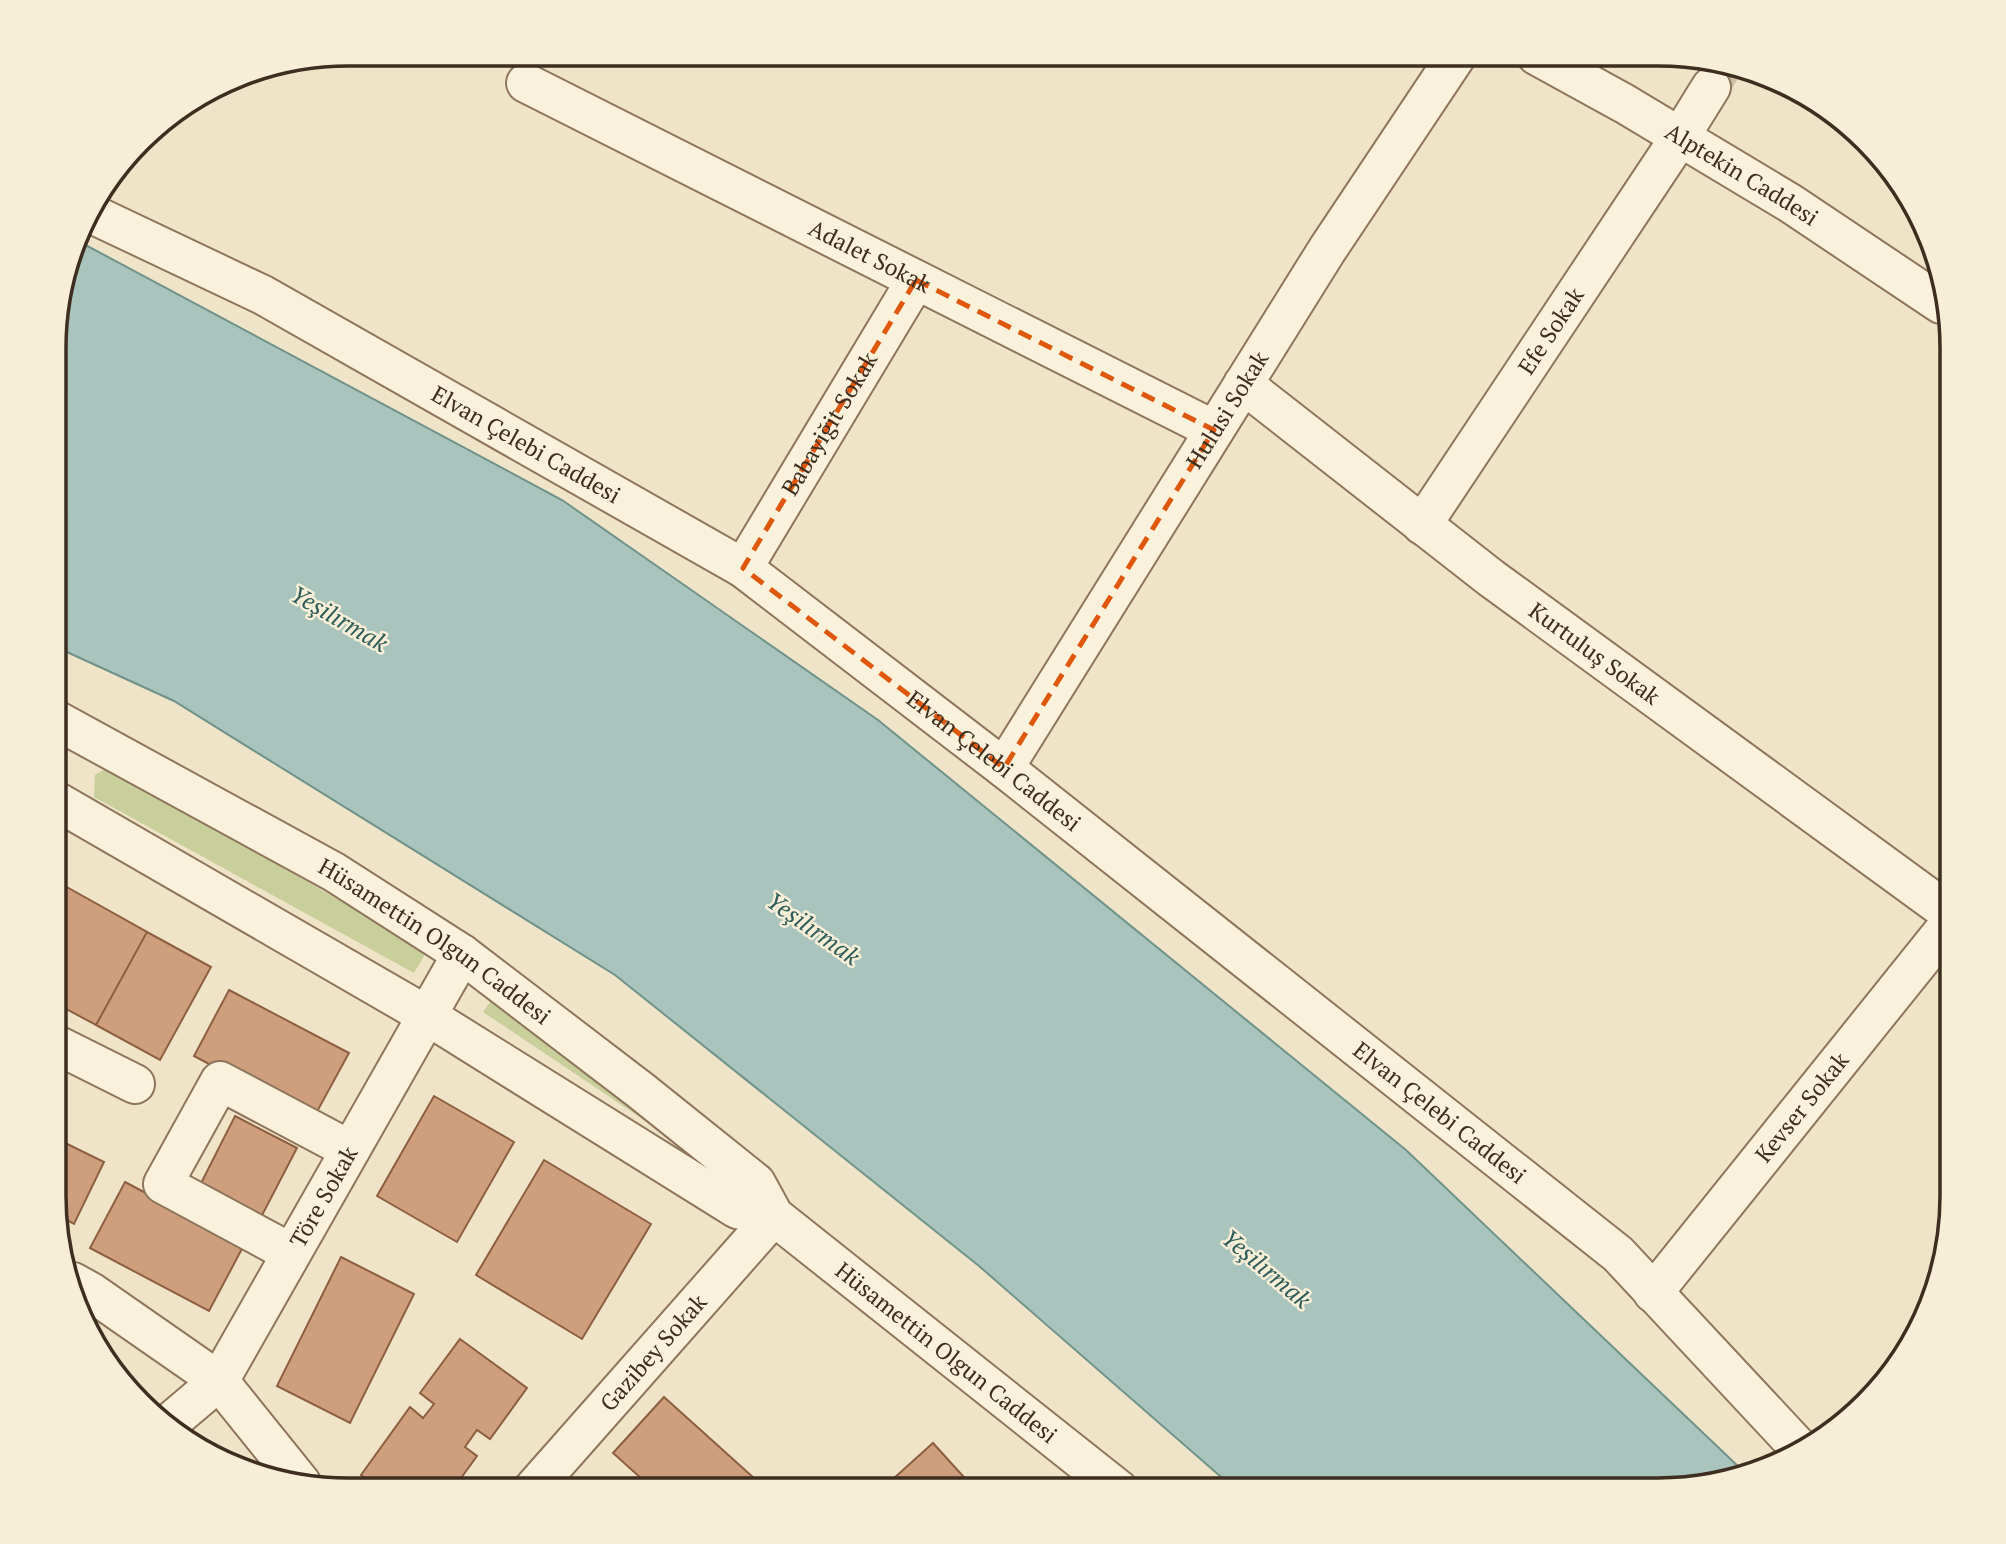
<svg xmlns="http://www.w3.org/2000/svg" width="2006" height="1544" font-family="'PT Serif',serif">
  <rect width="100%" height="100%" fill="#f0e4c8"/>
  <path fill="#c9cf9b" d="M109,767L427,951L414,973L94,797L95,775Z
    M495,995L732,1179L483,1012Z"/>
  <path fill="#a9c4bc" stroke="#6f938a" stroke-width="2" d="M80,242L562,500L878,720L1406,1150L1742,1470L1657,1490H1236L979,1266L615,975L174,701L56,647L57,310Z"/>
  <path fill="#cf9f7d" stroke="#8d5f41" stroke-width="2" d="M56,881L147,932L96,1025L55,1003Z
    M147,932L211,967L160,1060L96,1025Z
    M229,990L349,1053L313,1119L194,1056Z
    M434,1096L514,1142L457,1242L377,1196Z
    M235,1116L297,1148L257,1225L196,1193Z
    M55,1138L104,1162L74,1224L55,1214Z
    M544,1160L651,1224L582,1339L476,1275Z
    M125,1182L244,1245L209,1311L90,1248Z
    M341,1257L414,1294L350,1423L277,1386Z
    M460,1339L527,1388L490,1439L477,1430L465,1447L477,1456L453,1489H380L361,1475L410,1407L423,1418L434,1404L420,1393Z
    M664,1397L766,1489H653L613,1453Z
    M933,1443L971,1485L966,1489H882Z"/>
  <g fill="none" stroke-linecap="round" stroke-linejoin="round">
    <path stroke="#ccc0a6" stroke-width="38" stroke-dasharray="38 19" stroke-linecap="butt" d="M1711,87L1723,66"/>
    <g stroke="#8d765c" stroke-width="42">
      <g id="minor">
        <path id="s1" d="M1536,55L1625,104L1790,203L1941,304"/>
        <path id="s2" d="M526,83L1214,430"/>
        <path id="s3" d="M90,213L263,295L743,568L1004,768L1618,1254L1800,1449"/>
        <path id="s4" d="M1243,384L1491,578L1951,914"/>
        <path id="s5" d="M1422,525L1680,137L1711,87"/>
        <path id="s6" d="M743,568L916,280"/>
        <path id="s7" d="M56,720L334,872L462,954L640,1090L756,1183L774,1216L1119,1490"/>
        <path id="s8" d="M1004,768L1327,250L1457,55"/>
        <path d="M56,801L426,1015L737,1209L774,1216"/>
        <path d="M55,1044L135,1084"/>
        <path d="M291,1253L163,1184L220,1081L350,1150"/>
        <path d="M73,1282L91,1292L219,1381L301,1483"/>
        <path id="s9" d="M1653,1293L1951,922"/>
        <path id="s10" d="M167,1425L219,1381L462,954"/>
        <path id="s11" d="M533,1489L774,1216"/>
      </g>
    </g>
    <use href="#minor" stroke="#faf1dc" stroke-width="38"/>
  </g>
  <path fill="none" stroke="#df570d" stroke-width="5" stroke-dasharray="14 9" stroke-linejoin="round" d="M916,280L1214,430L1004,768L743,568Z"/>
  <g text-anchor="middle" stroke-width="5" stroke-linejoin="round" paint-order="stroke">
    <g font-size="23" fill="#3d2e20" stroke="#f7eed8">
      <text dy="8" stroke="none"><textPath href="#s1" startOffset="238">Alptekin Caddesi</textPath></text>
      <text dy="8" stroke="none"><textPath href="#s2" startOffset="385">Adalet Sokak</textPath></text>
      <text dy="8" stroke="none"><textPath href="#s5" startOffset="233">Efe Sokak</textPath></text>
      <text dy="8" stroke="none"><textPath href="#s8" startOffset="422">Hulusi Sokak</textPath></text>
      <text dy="8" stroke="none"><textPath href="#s6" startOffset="168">Babayiğit Sokak</textPath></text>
      <text dy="8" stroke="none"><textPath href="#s3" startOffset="494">Elvan Çelebi Caddesi</textPath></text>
      <text dy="8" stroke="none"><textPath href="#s4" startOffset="443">Kurtuluş Sokak</textPath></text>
      <text dy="8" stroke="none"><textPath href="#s3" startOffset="1060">Elvan Çelebi Caddesi</textPath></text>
      <text dy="8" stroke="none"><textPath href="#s7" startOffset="439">Hüsamettin Olgun Caddesi</textPath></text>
      <text dy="8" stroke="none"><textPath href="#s9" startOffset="238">Kevser Sokak</textPath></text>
      <text dy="8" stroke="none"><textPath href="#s3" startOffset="1628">Elvan Çelebi Caddesi</textPath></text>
      <text dy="8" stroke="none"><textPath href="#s10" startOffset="280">Töre Sokak</textPath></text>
      <text dy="8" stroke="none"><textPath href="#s11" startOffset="182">Gazibey Sokak</textPath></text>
      <text dy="8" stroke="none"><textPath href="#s7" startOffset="1099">Hüsamettin Olgun Caddesi</textPath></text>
    </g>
    <g font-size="24" font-style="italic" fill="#2f5d5a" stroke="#f7eed8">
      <text transform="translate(339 619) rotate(30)" y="8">Yeşilırmak</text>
      <text transform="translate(813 929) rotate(35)" y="8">Yeşilırmak</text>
      <text transform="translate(1266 1269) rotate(40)" y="8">Yeşilırmak</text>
    </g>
  </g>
  <path d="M0 0H2006V1544H0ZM348 66H1658A282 282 0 0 1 1940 348V1196A282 282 0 0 1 1658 1478H348A282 282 0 0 1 66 1196V348A282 282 0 0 1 348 66Z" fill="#f7eed8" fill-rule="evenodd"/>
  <path fill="none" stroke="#3d2e20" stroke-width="3.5" d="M348 66H1658A282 282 0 0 1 1940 348V1196A282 282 0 0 1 1658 1478H348A282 282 0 0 1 66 1196V348A282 282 0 0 1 348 66Z"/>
</svg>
